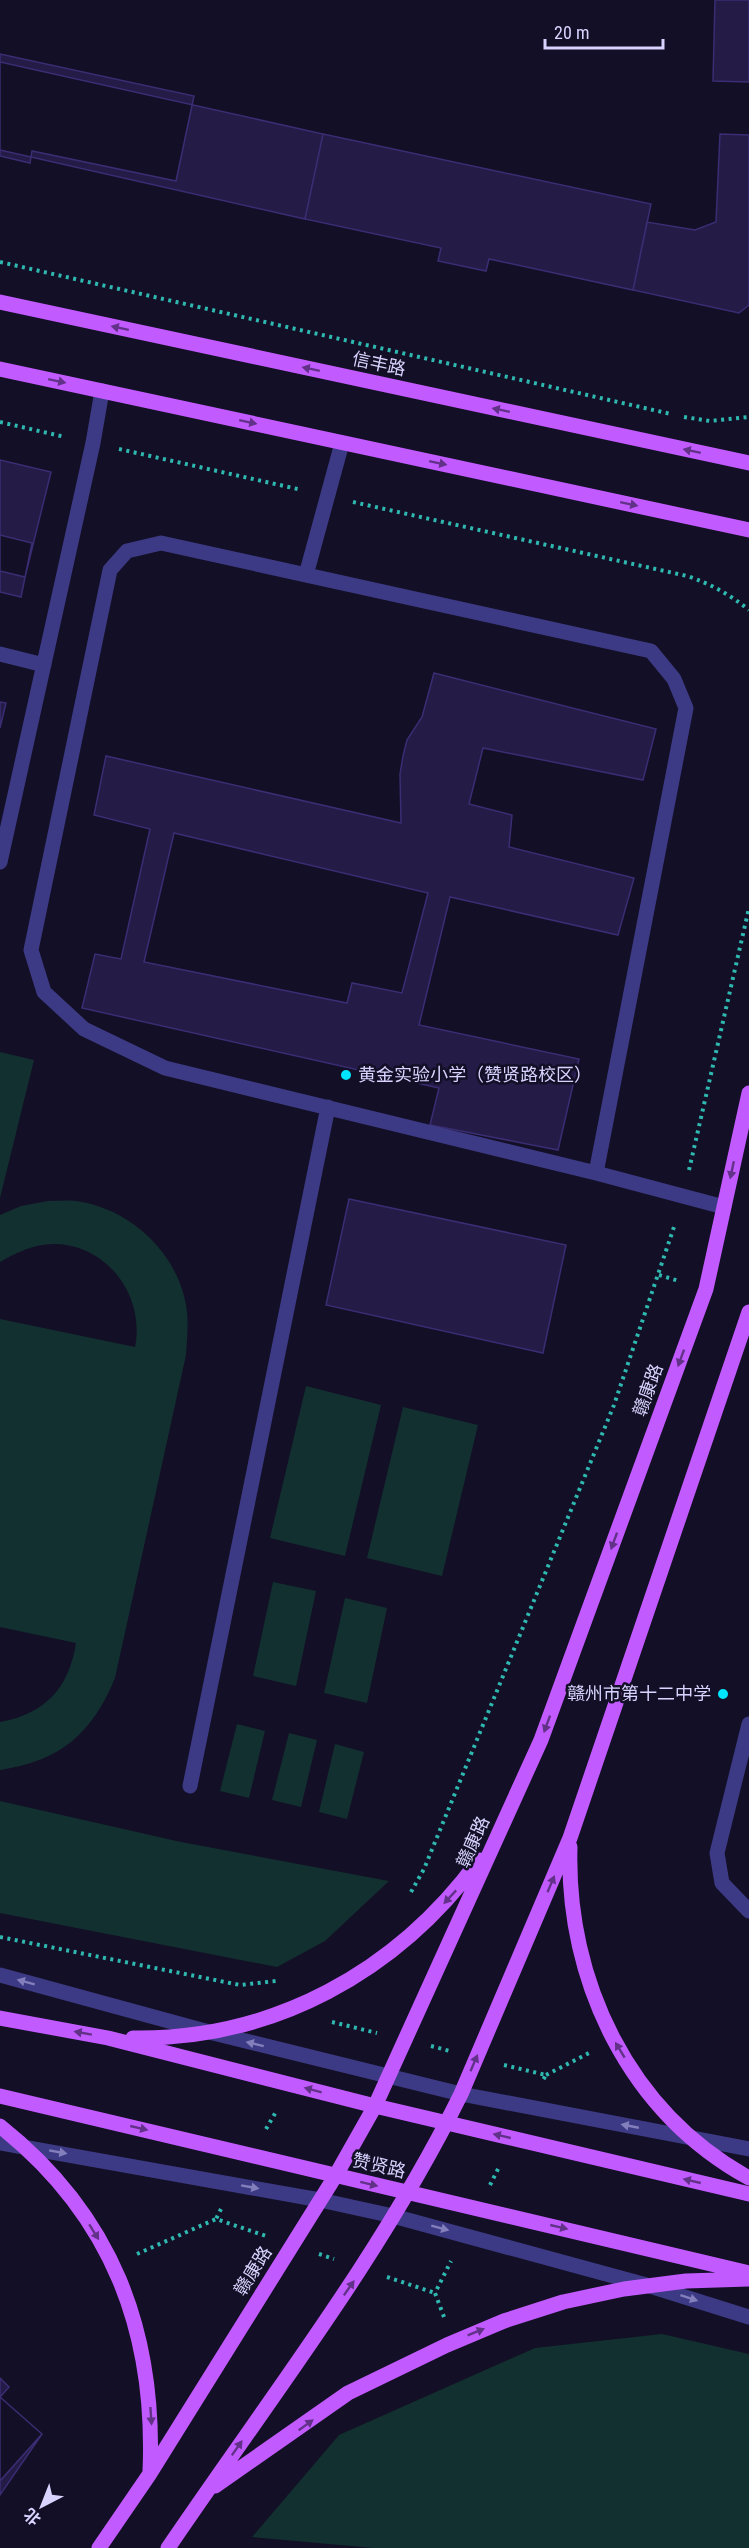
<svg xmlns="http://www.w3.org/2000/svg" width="749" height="2548" font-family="'Roboto Condensed','Noto Sans SC',sans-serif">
  <rect width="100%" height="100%" fill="#130f26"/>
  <path fill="#12302f" d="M0,1052L34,1060L0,1198Z
    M48,1201C57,1201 67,1200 76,1201C129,1208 177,1252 186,1305C189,1322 187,1338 186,1355L115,1678C92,1734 60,1761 0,1770V1722C45,1714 69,1688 76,1643L0,1627V1319L135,1347C145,1297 109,1246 56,1244C36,1243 17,1252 0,1262V1215L21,1206Z
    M306,1386L381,1405L345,1556L270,1538Z
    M403,1407L478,1425L442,1576L367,1558Z
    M273,1582L316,1591L296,1686L253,1676Z
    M345,1598L387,1608L367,1703L324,1693Z
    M237,1724L265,1731L249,1798L220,1791Z
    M289,1733L317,1740L301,1807L272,1800Z
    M335,1744L364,1752L347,1819L319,1812Z
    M0,1801L181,1842L389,1881L325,1941L277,1967L0,1913Z
    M662,2334L749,2354V2548H373L252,2537L339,2435L535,2348Z"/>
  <path fill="#241b47" stroke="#3b2d73" stroke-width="1.5" fill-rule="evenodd" d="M715,0H749V82L713,81Z
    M0,54L194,96L176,181L32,151L30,163L0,156Z
    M0,62L323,134L305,219L0,150Z
    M323,134L651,204L633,290L489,259L486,271L438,261L441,248L305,219Z
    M720,134L749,135V305L739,313L633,290L647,222L695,230L716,222Z
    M0,460L51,472L25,577L0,571Z
    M0,535L32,543L21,597L0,592Z
    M434,673L656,729L643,780L483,748L469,804L512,815L509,847L634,878L618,935L450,897L419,1025L579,1059L558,1150L430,1125L439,1088L82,1008L95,954L121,959L150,829L94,815L106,756L401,823L400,774L403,756L407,740L422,717ZM174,833L428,893L402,993L352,983L347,1003L144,962Z
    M0,702L6,703L0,728Z
    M349,1199L566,1245L543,1353L326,1305Z
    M0,2378L9,2387L0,2397L42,2434L0,2481Z
    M0,2397L42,2434L0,2495Z"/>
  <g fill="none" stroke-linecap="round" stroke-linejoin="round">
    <path stroke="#2fb8b0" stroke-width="4" stroke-dasharray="3 4.5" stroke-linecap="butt" d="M0,262L671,414
      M684,417L710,421L749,417
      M0,422L65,437
      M119,449L302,490
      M353,502L687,576C711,584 729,594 749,610
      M689,1170L749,908
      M659,1275L679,1281
      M411,1892L424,1869L614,1405L675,1224
      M0,1937L240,1985L276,1981
      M332,2022L377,2033
      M431,2046L450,2051
      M504,2065L546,2075L543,2080
      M546,2075L591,2052
      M266,2129L277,2110
      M490,2185L500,2165
      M221,2209L216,2219L266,2236
      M137,2254L216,2219
      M319,2254L334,2259
      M387,2277L435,2293
      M444,2317L435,2293L451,2261"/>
    <path stroke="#3d3a85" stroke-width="15" d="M306,575L342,443
      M0,654L44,665
      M0,862L93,443L102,391
      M596,1173L686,708L674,679L651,651L161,543L127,551L110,570L31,950L44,992L84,1029L165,1068L596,1173L724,1207
      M749,1724L717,1853L722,1883L749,1911
      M190,1786L328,1107
      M0,1975L209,2032L461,2094L749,2149
      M0,2143L320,2200L393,2216L650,2286L749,2317"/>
    <path stroke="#c25bff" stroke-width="15" d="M0,302L749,463
      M0,369L749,530
      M570,1847C566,1981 629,2112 749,2178
      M0,2018L108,2038L375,2106L749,2194
      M133,2038C273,2040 397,1972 479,1860
      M0,2096L749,2273
      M0,2126C112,2215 156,2331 150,2472
      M215,2486L348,2393L447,2345L504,2321L563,2302L624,2289L686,2281L749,2279
      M99,2548L149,2475L336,2175L375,2106L541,1740L706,1289L749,1093
      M168,2548C269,2399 381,2256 461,2094L570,1838L749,1312"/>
  </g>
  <defs><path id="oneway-solid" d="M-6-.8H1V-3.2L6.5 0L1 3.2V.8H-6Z" transform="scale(1.5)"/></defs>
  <g fill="#623188">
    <use href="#oneway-solid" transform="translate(120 328) rotate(-168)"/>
    <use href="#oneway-solid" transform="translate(311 369) rotate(-168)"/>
    <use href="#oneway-solid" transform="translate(57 381) rotate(12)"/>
    <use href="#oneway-solid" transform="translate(501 410) rotate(-168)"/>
    <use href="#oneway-solid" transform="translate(248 422) rotate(12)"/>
    <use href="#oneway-solid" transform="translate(692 451) rotate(-168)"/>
    <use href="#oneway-solid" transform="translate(438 463) rotate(12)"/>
    <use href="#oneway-solid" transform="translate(629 504) rotate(12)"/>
    <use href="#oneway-solid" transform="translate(732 1170) rotate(102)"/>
    <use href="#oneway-solid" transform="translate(681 1358) rotate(110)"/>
    <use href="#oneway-solid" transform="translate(614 1541) rotate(110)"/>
    <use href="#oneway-solid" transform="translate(547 1724) rotate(110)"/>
    <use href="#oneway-solid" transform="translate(551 1884) rotate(-67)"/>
    <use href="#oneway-solid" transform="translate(450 1897) rotate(133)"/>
    <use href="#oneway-solid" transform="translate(83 2033) rotate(-170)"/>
    <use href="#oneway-solid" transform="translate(620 2050) rotate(-121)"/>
    <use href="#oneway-solid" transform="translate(474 2063) rotate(-67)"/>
    <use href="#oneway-solid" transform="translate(313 2090) rotate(-165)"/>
    <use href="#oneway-solid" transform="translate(139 2128) rotate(13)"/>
    <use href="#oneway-solid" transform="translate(502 2136) rotate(-167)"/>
    <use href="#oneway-solid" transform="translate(692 2181) rotate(-167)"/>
    <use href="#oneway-solid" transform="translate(369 2184) rotate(14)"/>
    <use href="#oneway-solid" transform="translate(559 2227) rotate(13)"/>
    <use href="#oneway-solid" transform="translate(94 2232) rotate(58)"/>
    <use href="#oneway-solid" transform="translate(349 2288) rotate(-55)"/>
    <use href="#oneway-solid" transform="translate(476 2332) rotate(-22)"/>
    <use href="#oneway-solid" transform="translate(151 2416) rotate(86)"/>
    <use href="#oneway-solid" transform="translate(306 2425) rotate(-36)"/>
    <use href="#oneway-solid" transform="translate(237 2448) rotate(-55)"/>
  </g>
  <g fill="#837fbc">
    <use href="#oneway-solid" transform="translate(26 1982) rotate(-165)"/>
    <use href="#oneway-solid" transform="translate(255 2044) rotate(-166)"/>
    <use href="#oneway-solid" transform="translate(630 2126) rotate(-169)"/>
    <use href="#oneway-solid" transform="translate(58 2152) rotate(10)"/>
    <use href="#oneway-solid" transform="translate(250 2187) rotate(10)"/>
    <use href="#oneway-solid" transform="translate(440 2228) rotate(15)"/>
    <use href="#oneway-solid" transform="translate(689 2298) rotate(18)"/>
  </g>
  <g fill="#00e5ff" stroke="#130f26" stroke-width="2">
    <circle cx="346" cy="1075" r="6"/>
    <circle cx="723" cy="1694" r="6"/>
  </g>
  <g text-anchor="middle" stroke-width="5" stroke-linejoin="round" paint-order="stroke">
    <g font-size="18" fill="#d9d4ff" stroke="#130f26">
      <text transform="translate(379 364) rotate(12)" y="6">信丰路</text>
      <text transform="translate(648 1390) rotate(-70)" y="6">赣康路</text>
      <text transform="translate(473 1842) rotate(-66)" y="6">赣康路</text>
      <text transform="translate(379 2166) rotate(13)" y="6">赞贤路</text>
      <text transform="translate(253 2271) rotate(-58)" y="6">赣康路</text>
    </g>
    <g font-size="18" fill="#d9d4ff" stroke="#130f26" text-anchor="start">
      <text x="358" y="1081">黄金实验小学（赞贤路校区）</text>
      <text x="711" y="1700" text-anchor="end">赣州市第十二中学</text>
    </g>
  </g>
  <g transform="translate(42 2506) rotate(222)" stroke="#130f26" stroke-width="4.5" paint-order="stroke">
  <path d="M0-4.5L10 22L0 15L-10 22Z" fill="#d9d4ff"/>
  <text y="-9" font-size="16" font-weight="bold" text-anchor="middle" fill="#d9d4ff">北</text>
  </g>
  <path d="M545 39v9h118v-9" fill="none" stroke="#d9d4ff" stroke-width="3"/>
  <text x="554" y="39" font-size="18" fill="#d9d4ff" stroke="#130f26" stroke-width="4.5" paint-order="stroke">20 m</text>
</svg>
